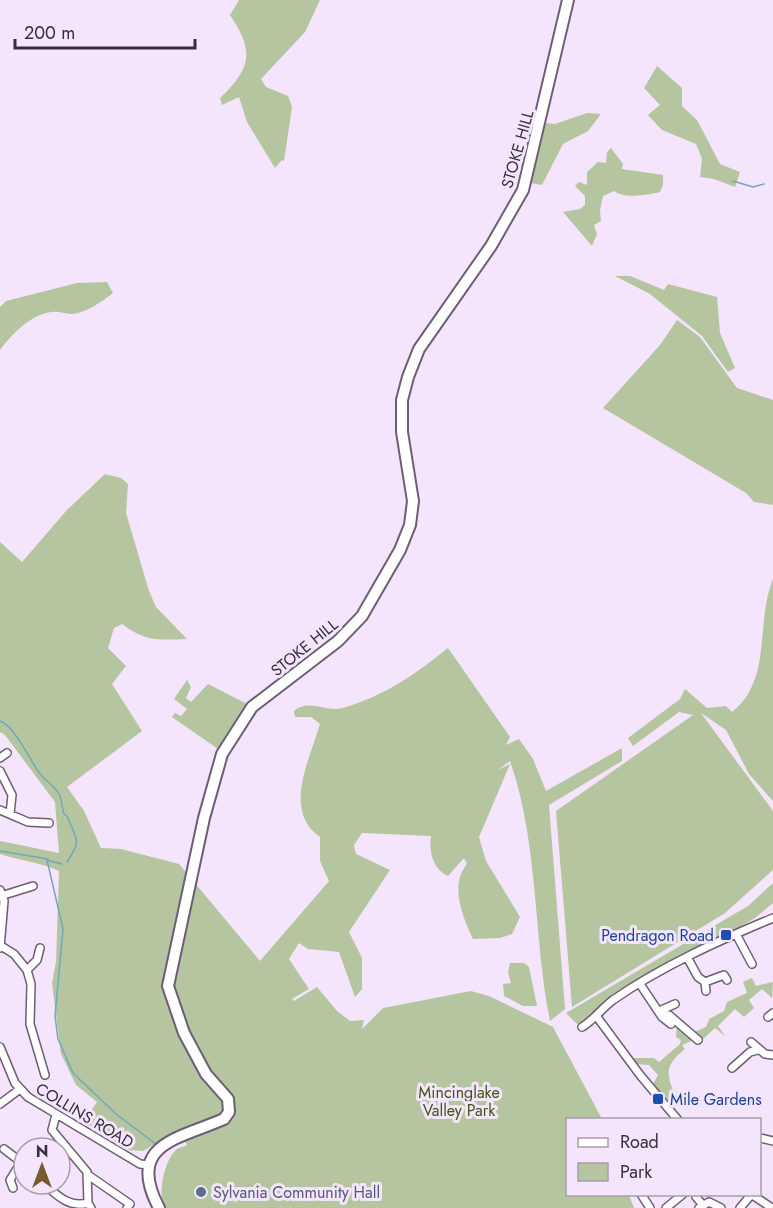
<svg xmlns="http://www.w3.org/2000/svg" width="773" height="1208" font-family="Jost,sans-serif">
  <rect width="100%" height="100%" fill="#f5e5fc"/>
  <path fill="#b4c59f" d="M239,0H320L305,32L261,79L266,87L288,96L292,107L284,161L282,160L275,168L247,122L239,97L222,105L220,98C251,68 255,52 230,15Z
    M657,66L682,88V106L697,120L720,164L740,172L735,187L714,179L700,177L702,159L696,144L662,130L648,115L660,105L644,88Z
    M587,113L601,114L588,131L563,144L542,185L531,183L530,176L546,123L555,124Z
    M611,148L623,164L622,169L663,175V185L660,192C647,195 625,199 614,191L603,196L600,210L601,221L594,225L597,234L592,246L563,212L580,209L585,205V196L575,186L579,182L587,185V172L598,162L606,163L607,152Z
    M615,276H630L664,290L668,284L717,297L720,333L735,368L728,372L702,336L650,294Z
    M107,282L113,293C101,302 87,313 71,314C65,314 58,311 52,312C31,314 12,334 0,350V307L6,301L77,283Z
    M677,320L700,337L737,388L773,400V505L754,502L746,493L603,408L660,345Z
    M105,474L121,478L128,484L126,513L149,591L156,607L187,639C159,640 146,642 122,624L114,628L108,648L126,666L112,684L142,731L67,787L84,811L101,848L121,849L179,864L260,961L329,881L320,861V837C282,811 310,759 320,724L311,717H295L294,711C308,698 328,713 343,708C386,695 414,675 448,648L510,737L506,745L519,739L533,759L546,791L622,748V761L549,805L565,1009L550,1021C533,936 539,844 510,761L498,770L510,764L479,837L486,861L520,917L512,934L500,938L473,939C463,917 449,886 467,864L464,858L448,876C432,869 429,851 431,836L362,833L354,845L356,854L390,870L349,932L362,958V989L355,997L339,952L308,949L299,943L289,959L309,989L292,999L294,1001L317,987L337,1011L350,1021L364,1020L362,1029L383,1008L471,991L489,996L553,1027L602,1119L568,1120V1194L629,1195L634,1208H165C157,1196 164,1163 174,1152C177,1148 183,1147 187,1145L185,1141L227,1121L168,1136L143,1151L129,1150L83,1122L97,1102L76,1085L61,1054L52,983L56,962L59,871C40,862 20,861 0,854V841L59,853L55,802L5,735L0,732V542L22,562L67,510Z
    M773,579V801L749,774L726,730L701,713L773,811V870L725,913L572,1007L556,811L693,715L679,712L633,746L628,738L680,699L685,689L707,708L726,706L732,712C773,680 755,622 773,579Z
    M187,680L191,687L186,698L191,702L208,684L249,705L218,749L172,717L175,713L181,716L187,709L174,699Z
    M773,883V903L755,918L577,1024L566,1013L748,906Z
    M510,963H524L529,967L537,1006H523L504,996L503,984L511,983L508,972Z
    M752,978L756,986L773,982L772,998L762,989L749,1000L754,1008L744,1017L735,1009L718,1026L725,1036L715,1028L701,1041L692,1033L706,1027L709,1019L724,1011L727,1002L747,993L743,982Z
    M677,1024L696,1039L682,1045L685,1049C660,1069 669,1076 677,1102L673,1105L653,1084L658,1075L649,1065L636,1064L633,1058H654L659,1062L680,1044L681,1040L676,1037Z"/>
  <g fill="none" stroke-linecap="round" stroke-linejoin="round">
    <path stroke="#72a7bb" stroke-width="1.5" d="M733,181L753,187L764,184
      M0,721C16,727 30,762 41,775C47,782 57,788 60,796C62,802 62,808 64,814L67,816C77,841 82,840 67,862
      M0,851L48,859
      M62,864L47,860L63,929L55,1016L58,1039L73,1073L116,1114L157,1145"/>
    <g stroke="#6d5d75" stroke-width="10">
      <path id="street" d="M0,758L7,753
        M0,771L12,795L10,814
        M0,810L28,822L49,823
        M0,890L4,901L0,948
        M4,895L33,886
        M736,934L752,964
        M1,946L14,954L27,970L31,984L30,1024L45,1075
        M687,957L698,977L705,982L706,991
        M27,970L37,960L40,948
        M705,982L724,975L727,980
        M640,984L662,1017L671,1024
        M659,1011L675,1004
        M661,1014L669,1015L698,1040
        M597,1017L640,1075L678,1120
        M768,1017L773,1013
        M582,1027C595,1019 601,1009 613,1000C662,966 718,941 773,918
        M751,1042L765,1054L773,1055
        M0,1047L15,1083L28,1097L140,1164L148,1165
        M732,1068L750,1052L758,1050
        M0,1104L20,1089
        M56,1115L52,1130L87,1172L88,1203L91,1208
        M760,1138L773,1141
        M4,1149L21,1162
        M88,1175L130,1204L127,1208
        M44,1184C58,1196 69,1208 88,1203
        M13,1188L10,1180L21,1162L24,1164
        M641,1194L650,1208
        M751,1194L772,1208
        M696,1197L703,1205
        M666,1208L683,1194
        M699,1208L709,1202L721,1208
        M740,1208L751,1195"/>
    </g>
    <g stroke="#6d5d75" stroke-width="14">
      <path id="secondary" d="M159,1208C125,1144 178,1139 224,1119L229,1112L228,1099L206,1074L184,1033L168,986L204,818L222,754L252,707L338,641L362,616L400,550L410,525L413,501L402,432V400L408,377L419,349L491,246L523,190L568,0"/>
    </g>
    <use href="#street" stroke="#fff" stroke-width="7"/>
    <use href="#secondary" stroke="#fff" stroke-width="10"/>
  </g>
  <g fill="#1a4fb4" stroke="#f5e5fc" stroke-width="2">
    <rect x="720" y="929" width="12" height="12" rx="3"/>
    <rect x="652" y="1093" width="12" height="12" rx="3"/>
  </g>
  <circle fill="#5c6f8a" stroke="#f5e5fc" stroke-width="2" cx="201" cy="1192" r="6"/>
  <g text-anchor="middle" stroke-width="6" stroke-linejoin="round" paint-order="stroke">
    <g font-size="16" fill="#372f3a" stroke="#f5e5fc">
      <text transform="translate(517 149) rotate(-74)" y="6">STOKE HILL</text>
      <text transform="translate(304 647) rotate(-39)" y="6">STOKE HILL</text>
      <text transform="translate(85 1115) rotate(31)" y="6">COLLINS ROAD</text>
    </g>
    <g font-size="16" fill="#164399" stroke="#f5e5fc" text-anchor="end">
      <text x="714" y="941">Pendragon Road</text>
      <text x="670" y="1105" text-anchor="start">Mile Gardens</text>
    </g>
    <g font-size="16" fill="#405615" stroke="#f5e5fc">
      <text x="459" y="1098">Mincinglake<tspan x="459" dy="18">Valley Park</tspan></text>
    </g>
    <g font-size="16" fill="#4e5e75" stroke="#f5e5fc" text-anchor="start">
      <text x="213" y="1198">Sylvania Community Hall</text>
    </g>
  </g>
  <rect x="566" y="1118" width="195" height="78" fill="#f5e5fc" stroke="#a99cae" stroke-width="1.5"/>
  <rect x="578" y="1138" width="30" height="9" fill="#ffffff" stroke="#a99cae" stroke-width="1.5"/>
  <text x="620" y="1148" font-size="18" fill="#372f3a">Road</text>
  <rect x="578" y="1163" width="30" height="18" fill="#b4c59f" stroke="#a99cae" stroke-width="1.5"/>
  <text x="620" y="1178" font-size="18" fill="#372f3a">Park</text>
  <g transform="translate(42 1166)"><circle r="28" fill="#f5e5fc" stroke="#a99cae" stroke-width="1.5"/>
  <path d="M0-4.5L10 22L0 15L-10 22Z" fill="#79592f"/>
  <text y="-9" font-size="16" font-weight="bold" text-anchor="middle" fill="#372f3a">N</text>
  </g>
  <path d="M15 39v9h180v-9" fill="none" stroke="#372f3a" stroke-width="3"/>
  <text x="24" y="39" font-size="18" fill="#372f3a" stroke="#f5e5fc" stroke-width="4.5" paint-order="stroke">200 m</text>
</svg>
